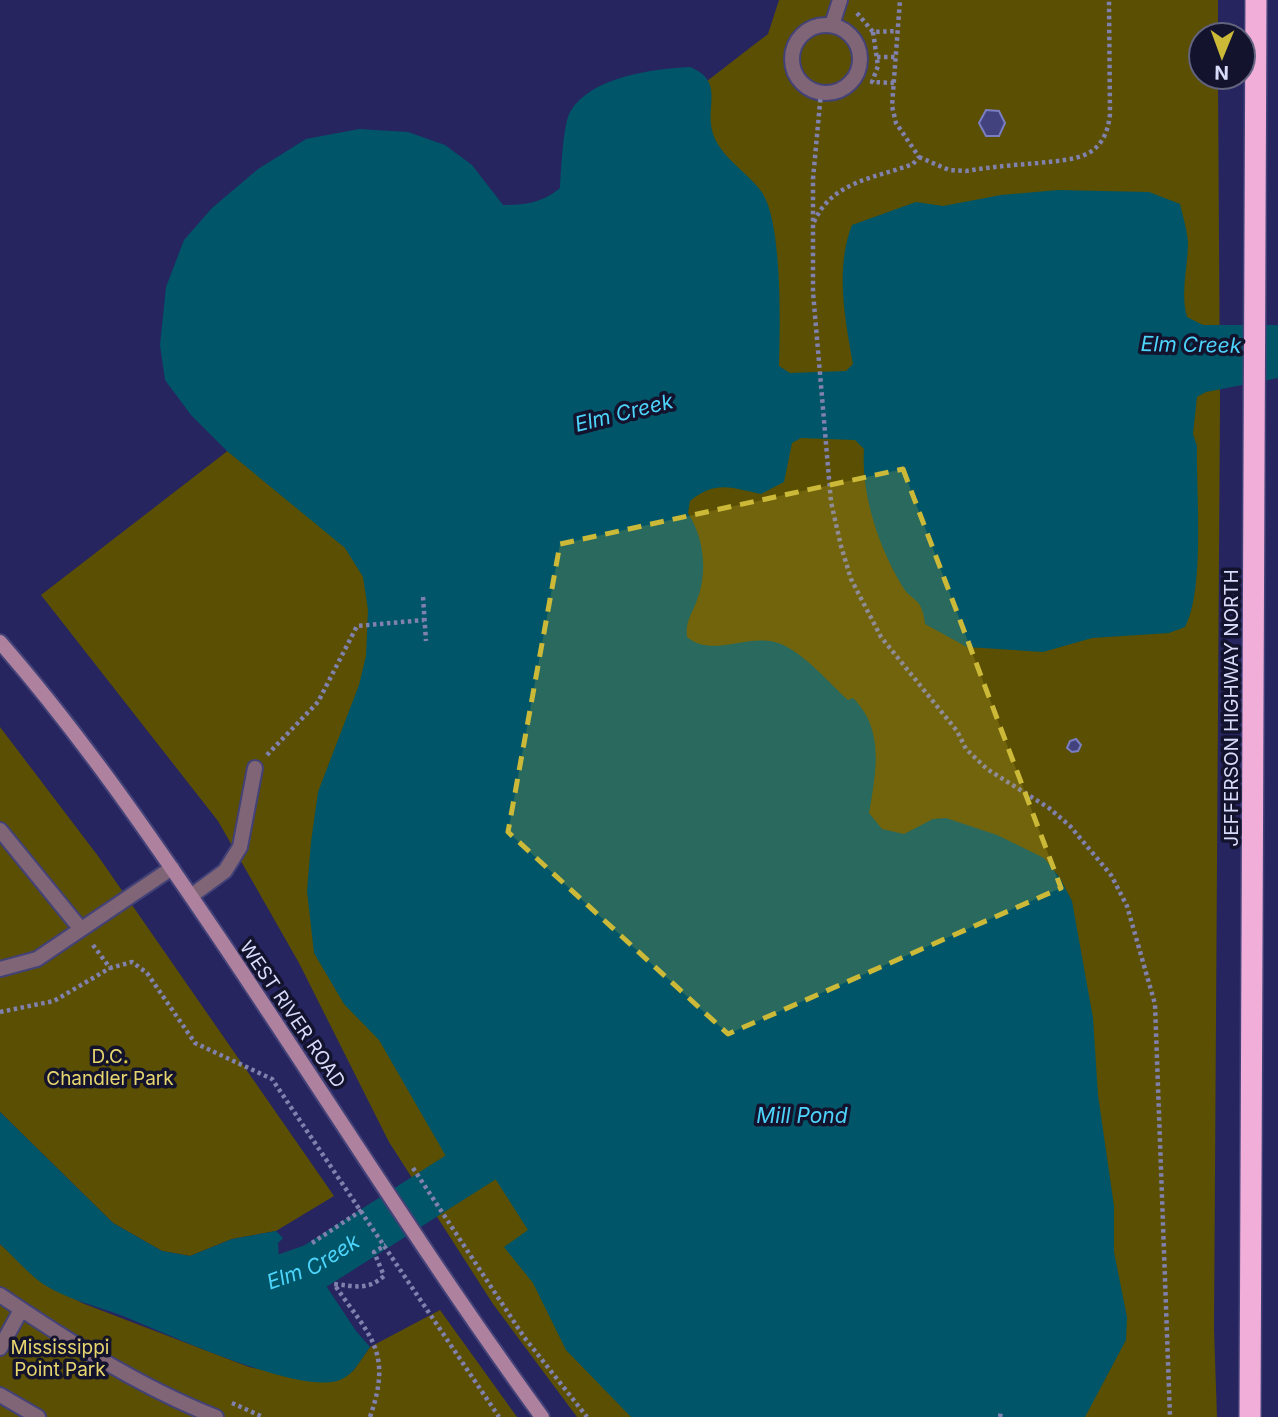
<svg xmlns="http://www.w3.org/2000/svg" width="1278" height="1417" font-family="Inter,sans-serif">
  <rect width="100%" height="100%" fill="#272560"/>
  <path fill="#5a4f03" d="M779,0H1218V35H1201V77H1218L1220,401L1214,1329L1217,1417H577L493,1304L389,1142L299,963L218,821L41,595L768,34Z
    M0,727L98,856L334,1196L276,1231L232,1239L190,1256L162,1251L113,1223L0,1112Z
    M0,1244L40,1281L82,1303L249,1367L314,1381L353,1371L370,1347L440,1310L517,1417H0Z"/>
  <path fill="#005568" d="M690,67C728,83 701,109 715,139C726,161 748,173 761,191C783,220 780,328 779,366L790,373L846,371L853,364C845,320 835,268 852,225L916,202L943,206L1001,195L1058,190L1149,192L1180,204C1183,217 1187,229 1188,242C1188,268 1180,292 1187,317L1203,325H1278V378L1206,392L1197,397L1193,434L1197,446C1196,492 1205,589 1185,627L1169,633L1092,638L1043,652L967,647L925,624C922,595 911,603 901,584C878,545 861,494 864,449L855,440L801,438L792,443L784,482L761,494C731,488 716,480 690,501L688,513C704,538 708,572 697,600C692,614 685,622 687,637C713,659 750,631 781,644C806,655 828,682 848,700L853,698C885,730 876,772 869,813L882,829L904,834L933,819L946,818L997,835L1044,858L1060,878L1072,901L1093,1018L1098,1095L1114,1206V1252L1127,1317L1126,1340L1085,1417H631L566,1350L533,1283L504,1247L528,1230L473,1144L447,1158L379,1040L344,1004L314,953L307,891L311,842L318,792L359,685L366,656L368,610L363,577L345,548L227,451L191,415L165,380L160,345L166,287L184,240L212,208L258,169L306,139L359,129L408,132L445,145L472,165L503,205C525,205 542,203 560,188C561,171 563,125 570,112C591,76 654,69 690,67Z
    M0,1112L113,1223L162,1251L190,1256L232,1239L276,1231L283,1238L278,1243L279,1258L293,1261L305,1254L356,1331L370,1347C362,1357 355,1373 342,1379C306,1398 167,1334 128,1318C99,1306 65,1300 39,1281C25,1270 13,1256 0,1244Z"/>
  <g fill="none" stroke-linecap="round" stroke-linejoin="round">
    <path stroke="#005568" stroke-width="47" id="s1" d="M251,1289L314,1267L512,1141L529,1116"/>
  </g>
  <path fill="#42437e" stroke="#797dc1" stroke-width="2" d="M986,110L999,111L1005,123L999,136H986L979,123Z
    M1076,739L1081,745L1078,751L1072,752L1067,748L1070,741Z"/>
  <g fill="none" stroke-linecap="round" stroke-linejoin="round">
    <g stroke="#434278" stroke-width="18">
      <path id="lane" d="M832,25L840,0
        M792 59a34 34 0 1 1 68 0a34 34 0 1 1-68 0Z
        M0,830L80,928
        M191,896L225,871L240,847L255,768
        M0,969L37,959L172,868
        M0,1295C68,1341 140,1387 216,1417
        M0,1348L21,1310
        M0,1395L38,1417"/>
    </g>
    <g stroke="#434278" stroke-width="18">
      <path id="secondary" d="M0,642C81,735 151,837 220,939C327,1098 429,1262 542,1417"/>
    </g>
    <g stroke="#434278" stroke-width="24">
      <path id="highway" d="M1250,1417L1256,0"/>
    </g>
    <path stroke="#8181ae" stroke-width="4.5" stroke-dasharray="3.5 3.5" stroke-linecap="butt" d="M857,13L873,32L897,31
      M873,32L878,66L872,82L894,83
      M877,57H895
      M821,92L813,179V292L831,502L841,546L851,579L881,637L957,731L966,749L987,769L1049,808L1070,826L1111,875L1127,906L1155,1004L1170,1417
      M919,157L949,170L966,171C990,167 1014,165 1038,163C1075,159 1105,160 1110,114L1109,0
      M814,222C832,181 876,178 913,164L919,157L896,123L892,106L900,0
      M423,597L426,641
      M267,755L318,702L357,626L424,620
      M93,945L110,968L132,962L147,973L195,1043L272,1079L499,1417
      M0,1012L54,1001L110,968
      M413,1168L524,1337L587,1417
      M312,1243L362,1210
      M232,1403L263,1417
      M370,1417C393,1351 370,1337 334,1284C355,1286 367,1291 384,1276L374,1252L386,1245
      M1000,1417L1001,1412"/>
    <use href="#lane" stroke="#806576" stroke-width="14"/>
    <use href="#secondary" stroke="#ae829e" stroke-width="14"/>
    <use href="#highway" stroke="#f1aed9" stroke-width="21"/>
  </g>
  <path fill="#ccb938" fill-opacity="0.2" stroke="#ccb938" stroke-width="5" stroke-dasharray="14 9" stroke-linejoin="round" d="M903,469L1061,888L728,1034L508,832L560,544Z"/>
  <g text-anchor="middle" stroke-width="7" stroke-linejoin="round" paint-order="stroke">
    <g font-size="19" fill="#d8dbf9" stroke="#13132d">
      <text transform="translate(1231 708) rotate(-90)" y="7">JEFFERSON HIGHWAY NORTH</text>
      <text transform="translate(293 1014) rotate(56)" y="7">WEST RIVER ROAD</text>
    </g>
    <g font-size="19" fill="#e7d66f" stroke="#13132d">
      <text x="110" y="1063">D.C.<tspan x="110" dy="22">Chandler Park</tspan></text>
      <text x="60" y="1354">Mississippi<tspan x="60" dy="22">Point Park</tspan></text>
    </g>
    <g font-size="21" font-style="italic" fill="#4dd4fa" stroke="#13132d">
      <text transform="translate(1191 345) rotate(1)" y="7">Elm Creek</text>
      <text transform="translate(624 413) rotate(-14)" y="7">Elm Creek</text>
      <text x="802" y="1123">Mill Pond</text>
      <text dy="7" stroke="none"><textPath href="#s1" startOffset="68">Elm Creek</textPath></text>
    </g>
  </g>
  <g transform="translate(1222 56) rotate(181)"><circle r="33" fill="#13132d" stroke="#62637f" stroke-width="2"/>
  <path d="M0-5L12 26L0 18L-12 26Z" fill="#ccb938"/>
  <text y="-10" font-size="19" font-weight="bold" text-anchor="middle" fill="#d8dbf9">N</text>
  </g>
</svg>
